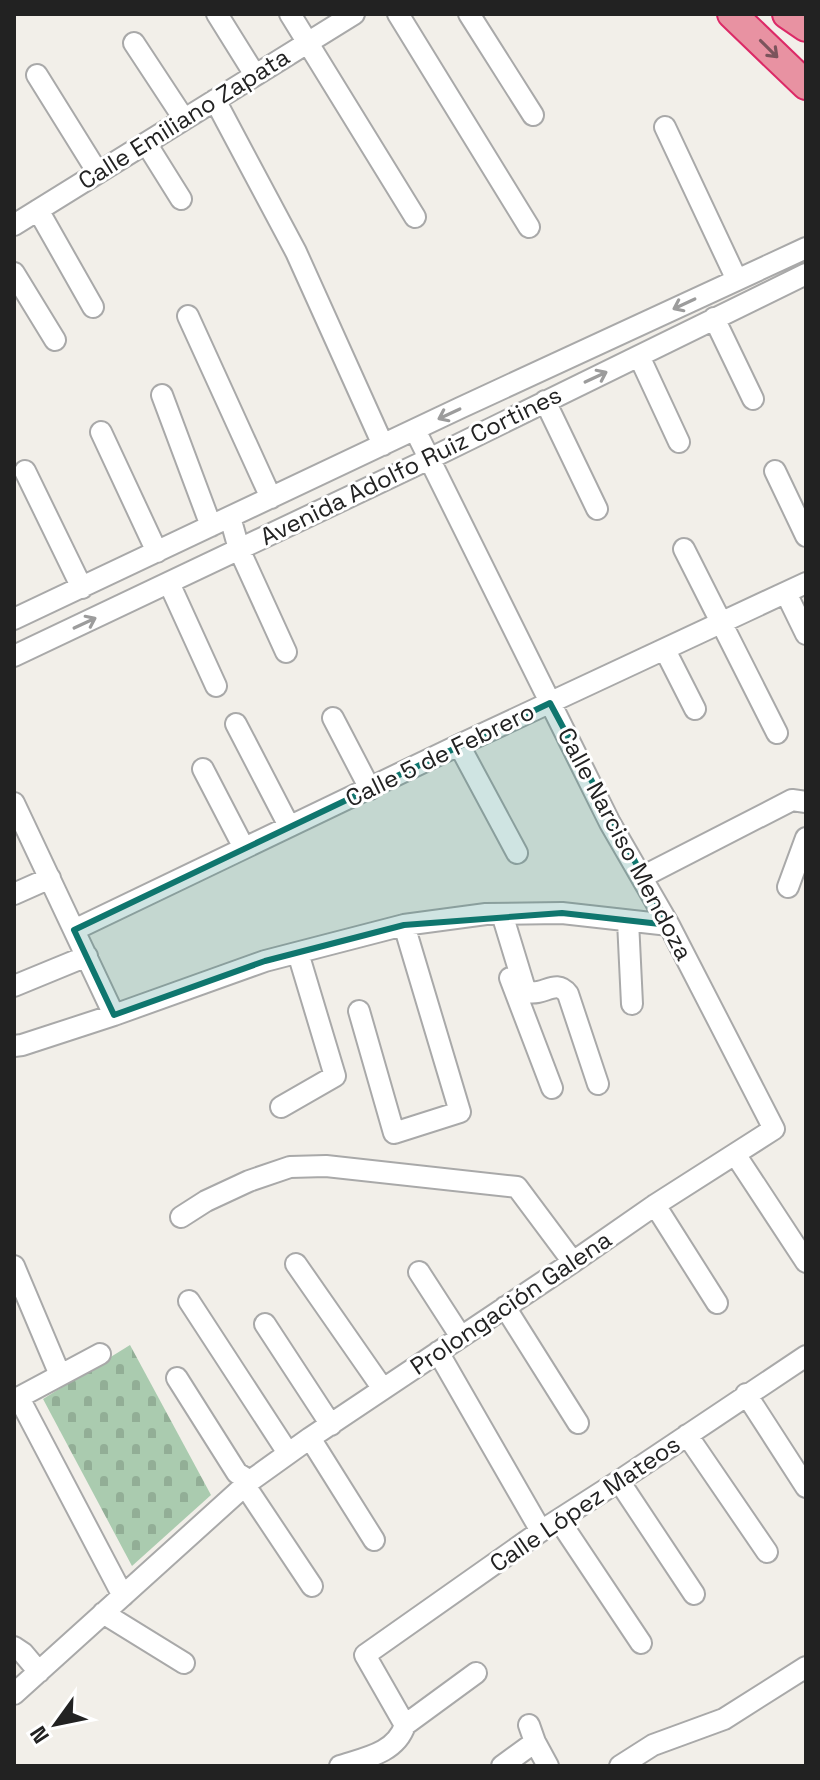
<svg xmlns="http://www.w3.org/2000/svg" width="820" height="1780" font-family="'Space Grotesk',sans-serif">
  <defs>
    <pattern id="cemetery-stones" width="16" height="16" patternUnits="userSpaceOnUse" patternTransform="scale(2)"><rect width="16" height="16" fill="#aacbaf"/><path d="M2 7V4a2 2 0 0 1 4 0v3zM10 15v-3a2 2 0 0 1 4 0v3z" fill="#92ae96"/></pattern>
  </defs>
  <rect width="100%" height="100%" fill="#f2efe9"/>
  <path fill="url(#cemetery-stones)" d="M130,1345L211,1495L132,1566L43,1399Z"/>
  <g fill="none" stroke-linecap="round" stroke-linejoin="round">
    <g stroke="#a9a9a9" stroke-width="24">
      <path id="minor" d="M217,14L255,75
        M290,14L415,217
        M398,14L529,227
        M469,14L533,115
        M134,43L184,119
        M37,75L98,173
        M215,100L296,252L383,445
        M665,127L737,280
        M146,143L181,199
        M38,210L93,307
        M14,225L354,14
        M14,273L55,340
        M188,316L271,498
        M714,318L753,399
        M639,356L679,442
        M162,395L211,526
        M545,401L597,509
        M101,432L157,552
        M25,471L82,588
        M775,471L806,536
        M230,517L239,549L286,652
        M684,549L777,733
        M169,583L216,686
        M786,593L806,634
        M14,619L460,408L806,248
        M665,650L695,709
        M14,656L429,459L806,274
        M333,718L370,789
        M236,724L289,826
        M459,745L517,853
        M203,769L244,848
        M14,803L114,1015
        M642,877L792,800L806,802
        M788,887L806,838
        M14,894L50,878
        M502,914L524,986L528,992C544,996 556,978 568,994L598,1084
        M628,921L632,1004
        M74,930L459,745L806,583
        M510,978L552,1088
        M14,986L87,956
        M359,1011L394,1133L460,1112L404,925
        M14,1046L22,1045L114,1015L265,961L404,925L486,914L562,913L669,925
        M281,1107L335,1076L298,953
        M735,1154L806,1262
        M655,1205L717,1303
        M181,1217L206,1201L249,1181L290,1167L326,1166L517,1187L573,1262
        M296,1264L383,1389
        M14,1266L60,1375
        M419,1272L461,1337
        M189,1301L288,1453
        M505,1307L578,1423
        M265,1324L331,1425
        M438,1352L541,1531
        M177,1378L237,1473L250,1481
        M746,1394L806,1487
        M19,1398L123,1596
        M14,1400L100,1354
        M687,1435L767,1552
        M310,1438L374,1540
        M250,1481L248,1490L312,1586
        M619,1481L694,1594
        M559,1520L641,1643
        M103,1613L184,1663
        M14,1647L23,1653L39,1672
        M14,1694L250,1481L310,1438L573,1262L655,1205L774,1129L669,925L610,823L415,430
        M405,1725L476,1673
        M529,1725L535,1742L548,1766
        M340,1766C365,1758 396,1753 405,1725L365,1655L541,1531L619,1481L806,1356
        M502,1766L535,1742
        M620,1766L653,1745L724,1719L806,1667"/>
    </g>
    <g stroke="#dc2a67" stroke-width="32">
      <path id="highway" d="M732,14L806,85
        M787,14L806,27"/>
    </g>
    <use href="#minor" stroke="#fff" stroke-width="20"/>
    <use href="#highway" stroke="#e892a2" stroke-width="28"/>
  </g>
  <defs><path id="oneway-shaft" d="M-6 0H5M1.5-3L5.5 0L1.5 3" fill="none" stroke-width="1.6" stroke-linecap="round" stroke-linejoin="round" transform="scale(2)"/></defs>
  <use stroke="#7b545c" href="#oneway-shaft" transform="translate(769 49) rotate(45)"/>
  <g stroke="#9c9c9c">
    <use href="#oneway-shaft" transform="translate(684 304) rotate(155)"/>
    <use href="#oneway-shaft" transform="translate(596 377) rotate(-25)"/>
    <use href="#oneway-shaft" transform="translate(449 414) rotate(155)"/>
    <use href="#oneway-shaft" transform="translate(85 623) rotate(-25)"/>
  </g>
  <path fill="#0f766e" fill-opacity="0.2" stroke="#0f766e" stroke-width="6" stroke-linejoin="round" d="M550,703L669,925L562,913L404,925L265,961L114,1015L74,930Z"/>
  <g text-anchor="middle" stroke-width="6" stroke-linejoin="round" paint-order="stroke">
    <g font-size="24" fill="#222" stroke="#fff">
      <text transform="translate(184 119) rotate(-32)" y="8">Calle Emiliano Zapata</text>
      <text transform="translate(411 466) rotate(-26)" y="8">Avenida Adolfo Ruiz Cortines</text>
      <text transform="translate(440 755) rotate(-26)" y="8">Calle 5 de Febrero</text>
      <text transform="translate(625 844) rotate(62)" y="8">Calle Narciso Mendoza</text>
      <text transform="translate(511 1303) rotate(-34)" y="8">Prolongación Galena</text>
      <text transform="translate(585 1504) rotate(-34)" y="8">Calle López Mateos</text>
    </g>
  </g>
  <rect width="820" height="1780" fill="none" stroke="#222222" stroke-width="32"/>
  <g transform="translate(56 1724) rotate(237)" stroke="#ffffff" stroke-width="6" paint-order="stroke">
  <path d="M0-6L14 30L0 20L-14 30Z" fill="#222222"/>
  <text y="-12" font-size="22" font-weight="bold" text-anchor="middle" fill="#222222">N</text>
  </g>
</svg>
